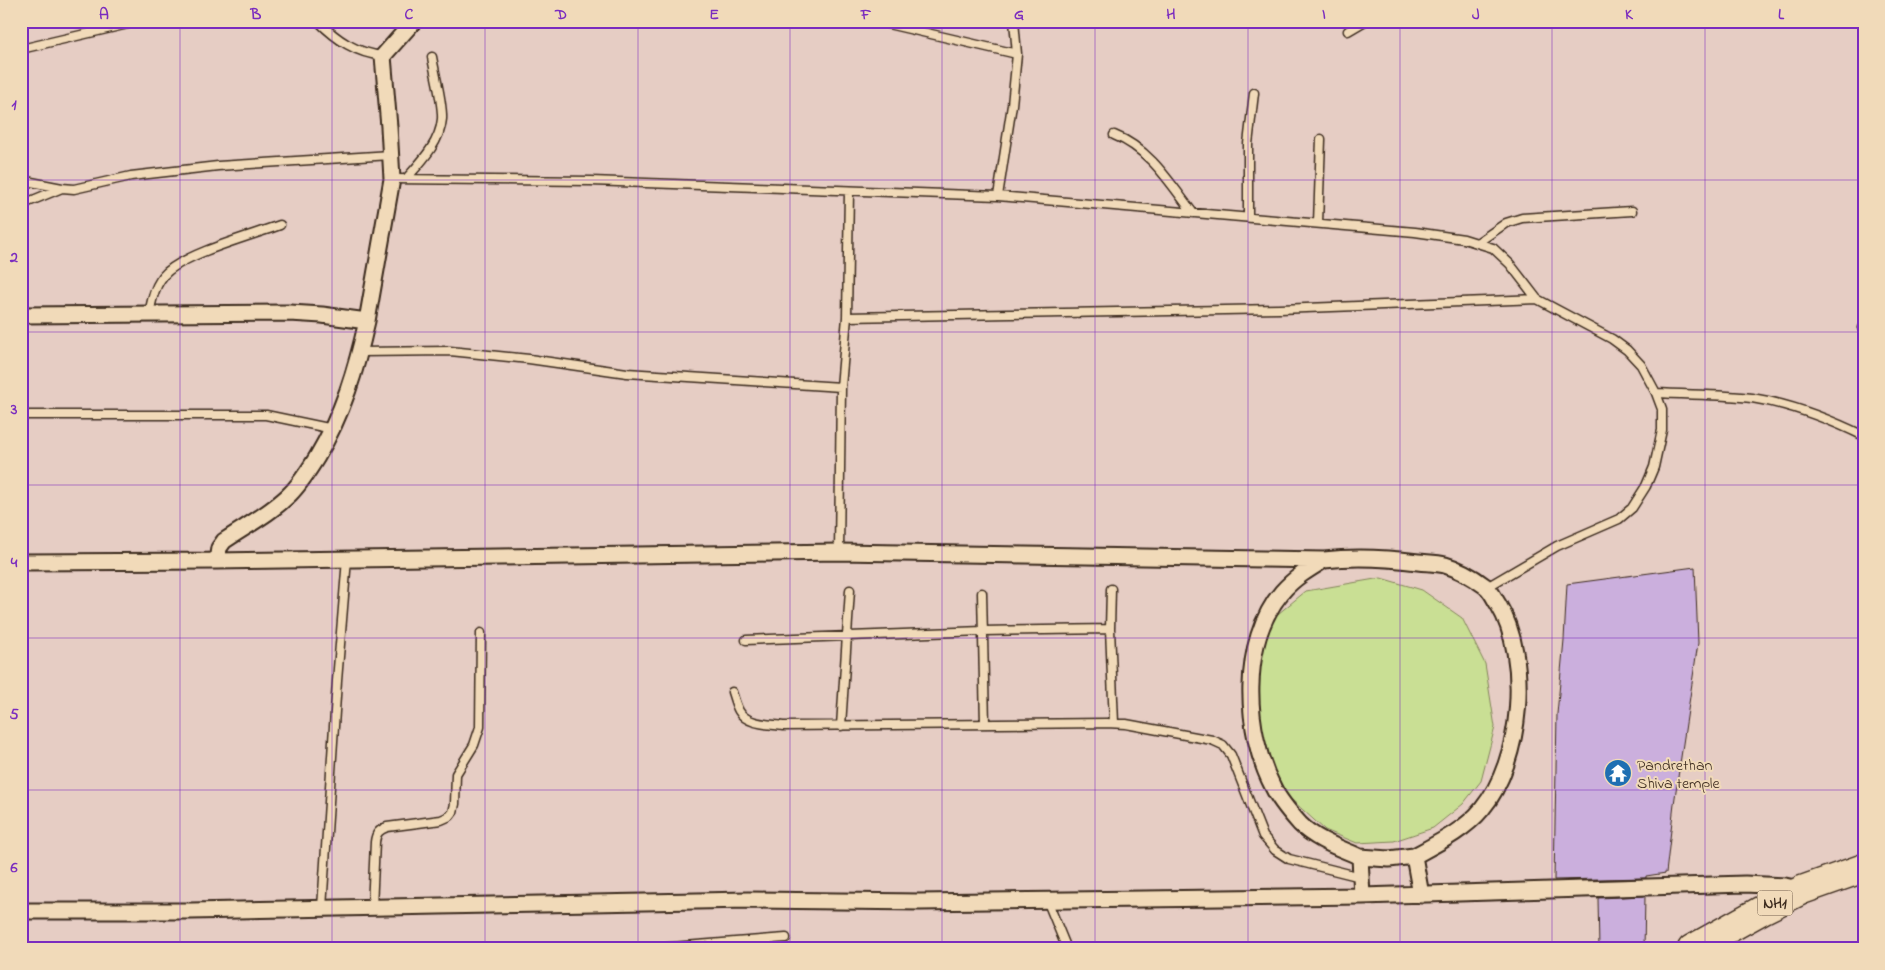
<svg xmlns="http://www.w3.org/2000/svg" width="1885" height="970" font-family="'Indie Flower',sans-serif">
  <rect width="100%" height="100%" fill="#e6cdc4"/>
  <filter id="ink" filterUnits="userSpaceOnUse"><feTurbulence type="fractalNoise" baseFrequency=".02" numOctaves="2"/><feDisplacementMap in="SourceGraphic" scale="10" xChannelSelector="R" yChannelSelector="G"/><feConvolveMatrix kernelMatrix="1 2 1 2 8 2 1 2 1" color-interpolation-filters="sRGB"/></filter>
  <g filter="url(#ink)">
    <path fill="#c9df94" stroke="#828459" d="M1381,578L1422,590L1462,618L1485,664L1495,727L1481,781L1463,804L1433,828L1394,841L1357,843L1325,830L1281,790L1267,755L1255,712V673L1273,618L1306,591Z"/>
    <path fill="#cbafdd" stroke="#3b2a1e" d="M1695,567L1698,643L1674,804L1666,873L1646,876V878L1554,880L1557,714L1564,640L1567,584Z
      M1645,896L1644,949H1599L1598,898Z"/>
    <g fill="none" stroke-linecap="round" stroke-linejoin="round">
      <g stroke="#3b2a1e" stroke-width="11">
        <path id="lane" d="M318,21C337,40 356,53 383,56
          M875,21L1017,54
          M1348,31L1365,21
          M21,49L141,21
          M1114,135C1150,149 1170,183 1193,213
          M392,179L591,181L998,196L1415,232L1464,239L1493,248L1510,264L1537,299L1612,339L1627,350L1641,365L1656,393L1662,409V430L1654,467L1646,486L1632,508L1619,519L1557,546L1487,587
          M406,179C421,162 440,143 442,119C443,103 435,75 432,57
          M21,180L62,188L74,189L131,176L218,166L391,155
          M998,196L1012,105L1017,54L1014,21
          M21,205L62,188
          M1248,217V144L1254,93
          M1318,223L1321,139
          M1477,243L1506,223L1522,218L1632,211
          M149,314C152,299 155,283 167,272C190,252 250,236 280,225
          M847,317L1280,309L1537,299
          M1863,328H1864
          M360,352L450,351L529,359L627,373L841,387
          M1656,393C1688,395 1721,394 1752,398C1790,404 1829,419 1864,436
          M21,415H266L333,429
          M839,552L841,387L847,317L849,191
          M1111,589L1110,629L1114,723
          M982,593L985,724
          M746,640L983,631L1110,629
          M732,692C734,698 736,706 739,711C747,725 769,724 783,726L1106,723L1126,724L1212,740L1223,745L1231,755L1263,836L1275,850L1289,859L1361,877
          M841,726L850,590
          M1047,900L1067,949
          M372,907L375,842C376,833 379,830 387,827L441,820L450,816L453,812L455,804L456,774L474,745L480,727L481,633
          M322,908L337,681L347,559
          M646,949L786,938"/>
      </g>
      <g stroke="#3b2a1e" stroke-width="19">
        <path id="street" d="M21,315L290,313L322,315L367,321C356,370 343,413 317,457C309,470 301,483 290,494C271,513 246,526 224,541L219,548L217,561
          M367,321L392,179L389,127L383,56L414,21
          M1324,560C1309,569 1294,578 1282,592C1240,642 1244,732 1273,787C1278,798 1292,815 1300,824C1316,840 1340,848 1360,857L1362,896
          M21,562L217,561L839,552L1324,560C1356,556 1387,558 1418,562C1427,563 1437,563 1445,565C1459,569 1473,577 1485,586C1491,590 1494,598 1498,604C1531,658 1522,761 1482,809C1465,830 1438,843 1414,856L1421,895
          M1360,857L1389,859L1414,856
          M21,911H191L748,900L920,902L1362,896L1745,884L1785,886L1799,889"/>
      </g>
      <g stroke="#3b2a1e" stroke-width="31">
        <path id="highway" d="M1692,949L1762,910L1802,890L1864,868"/>
      </g>
      <use href="#lane" stroke="#f1dab9" stroke-width="8"/>
      <use href="#street" stroke="#f1dab9" stroke-width="15"/>
      <use href="#highway" stroke="#f1dab9" stroke-width="28"/>
    </g>
  </g>
  <path fill="none" stroke="#7b2cbf" stroke-width="1" stroke-opacity="0.55" d="M180,21V949M332,21V949M485,21V949M638,21V949M790,21V949M942,21V949M1095,21V949M1248,21V949M1400,21V949M1552,21V949M1705,21V949M21,180H1864M21,332H1864M21,485H1864M21,638H1864M21,790H1864"/>
  <defs>
    <g id="temple-disc" transform="scale(1.4375)"><circle r="9.5" fill="#1f6fb2" stroke="#f1dab9"/><path d="M0-6L5-2H3V0L6.5 2.5H4V6H1.5V3h-3V6H-4V2.5H-6.5L-3 0V-2H-5Z" fill="#fff"/></g>
  </defs>
  <g fill-rule="evenodd">
    <use href="#temple-disc" x="1618" y="773"/>
  </g>
  <g text-anchor="middle" stroke-width="4" stroke-linejoin="round" paint-order="stroke">
    <rect fill="#f1dab9" stroke="#725f4c" stroke-width="1" x="1757.5" y="890.5" width="35" height="25" rx="4"/>
    <g font-size="15" font-weight="bold" fill="#3b2a1e">
      <text x="1775" y="908">NH1</text>
    </g>
    <g font-size="16" fill="#3b2a1e" stroke="#f1dab9" text-anchor="start">
      <text x="1637" y="770">Pandrethan<tspan x="1637" dy="18">Shiva temple</tspan></text>
    </g>
  </g>
  <rect width="1885" height="970" fill="none" stroke="#f1dab9" stroke-width="55"/>
  <rect x="28" y="28" width="1830" height="914" fill="none" stroke="#7b2cbf" stroke-width="2"/>
  <g font-size="16" text-anchor="middle" font-weight="bold" fill="#7b2cbf">
    <text x="104" y="19">A</text>
    <text x="256" y="19">B</text>
    <text x="409" y="19">C</text>
    <text x="561" y="19">D</text>
    <text x="714" y="19">E</text>
    <text x="866" y="19">F</text>
    <text x="1019" y="19">G</text>
    <text x="1171" y="19">H</text>
    <text x="1324" y="19">I</text>
    <text x="1476" y="19">J</text>
    <text x="1629" y="19">K</text>
    <text x="1781" y="19">L</text>
    <text x="14" y="109">1</text>
    <text x="14" y="262">2</text>
    <text x="14" y="414">3</text>
    <text x="14" y="567">4</text>
    <text x="14" y="719">5</text>
    <text x="14" y="872">6</text>
  </g>
</svg>
